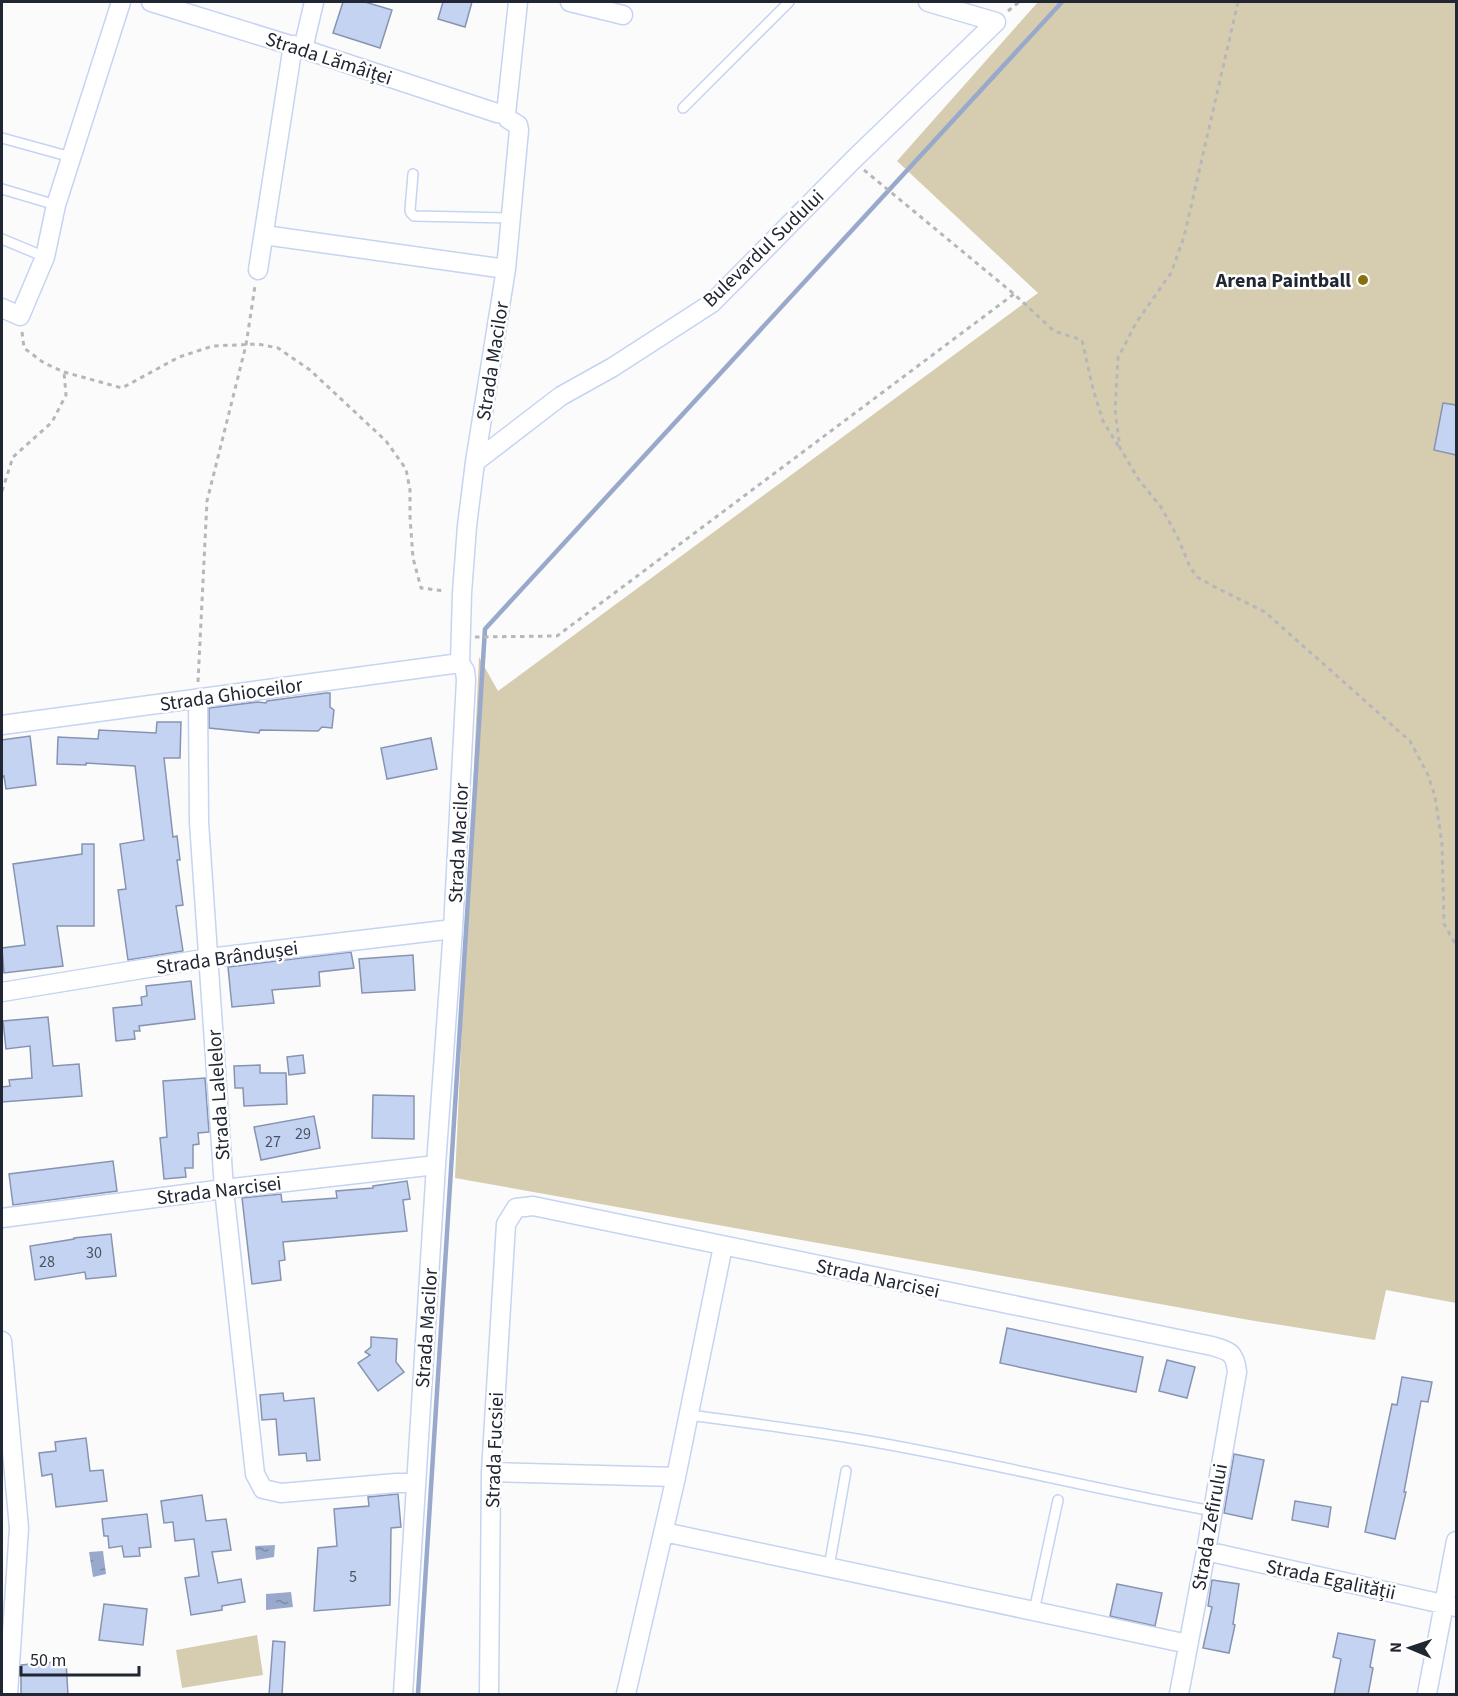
<svg xmlns="http://www.w3.org/2000/svg" width="1458" height="1696" font-family="'Source Sans 3',sans-serif">
  <defs>
    <pattern id="water-ripples" width="26" height="14" patternUnits="userSpaceOnUse" patternTransform="scale(1.5)"><rect width="26" height="14" fill="#99a9cc"/><path d="M2 4q2-2 4 0t4 0M15 11q2-2 4 0t4 0" fill="none" stroke="#7c8aa6"/></pattern>
  </defs>
  <rect width="100%" height="100%" fill="#fbfbfb"/>
  <path fill="#d6cdb0" d="M1038,2H1456V1303L1386,1290L1375,1340L1249,1320L455,1178L479,657L498,691L1038,293L897,161Z
    M257,1635L263,1675L182,1688L176,1650Z"/>
  <path fill="url(#water-ripples)" d="M275,1545L274,1557L256,1560L255,1546Z
    M103,1551L106,1574L93,1577L89,1552Z
    M291,1592L293,1607L266,1610V1594Z"/>
  <g fill="none" stroke-linecap="round" stroke-linejoin="round">
    <path stroke="#99a9cc" stroke-width="4.5" d="M418,1694L485,629L1062,2"/>
  </g>
  <path fill="#c4d3f1" stroke="#8794b1" stroke-width="1.5" d="M343,2H365L392,10L380,48L333,33Z
    M443,2H472L465,27L438,19Z
    M1443,403L1456,405V455L1434,450Z
    M326,693H330V707L334,710L332,728L322,727L318,731L260,730L259,733L209,728V708L257,702L266,703L267,701Z
    M157,722H181L180,758H164L173,837L177,836L180,860H177L183,905L176,906L183,951L128,960L118,890L126,889L120,844L144,840L135,766L86,763V765L57,764L58,737L98,739L99,730L156,733Z
    M30,736L36,785L6,789L4,776L2,777V740Z
    M431,738L437,769L387,779L381,748Z
    M82,844H94V926H57L63,966L4,973L2,948L25,945L13,864L82,854Z
    M351,952L354,968L319,972L320,986L272,990L274,1003L232,1007L228,967Z
    M413,955L415,990L362,993L359,959Z
    M191,981L195,1019L139,1026L140,1031H134L135,1039L116,1041L113,1008L142,1005L141,997L147,996L146,986Z
    M48,1017L53,1066L79,1064L82,1096L2,1102V1087L10,1086L9,1080L32,1078L30,1046L6,1049L3,1021Z
    M303,1055L305,1073L289,1075L287,1057Z
    M260,1065V1073H286L287,1104L244,1106L243,1088H235L234,1066Z
    M205,1078L209,1132L198,1133L199,1144L193,1145V1168H185L186,1177L164,1179L160,1138L167,1137L163,1081Z
    M373,1095L414,1096V1139L372,1138Z
    M314,1116L320,1148L261,1160L254,1127Z
    M113,1161L117,1191L13,1205L9,1174Z
    M407,1181L410,1199L403,1200L407,1231L283,1242L285,1260L279,1261L281,1280L252,1284L242,1198L281,1194L282,1202L337,1198L336,1191L373,1188V1186Z
    M111,1234L116,1276L86,1279L85,1272L35,1280L30,1246L74,1239V1238Z
    M1007,1328L1143,1357L1136,1392L1000,1363Z
    M371,1337L397,1339L396,1362L404,1372L378,1391L358,1363L370,1355L365,1352L371,1347Z
    M1167,1360L1195,1367L1187,1398L1159,1391Z
    M1402,1377L1432,1382L1428,1402L1421,1401L1404,1492H1406L1395,1539L1365,1532L1392,1404L1397,1405Z
    M283,1393L284,1401L314,1398L320,1460L307,1461L306,1453L279,1455L276,1419L262,1420L260,1395Z
    M86,1438L90,1471L103,1470L107,1501L56,1507L52,1474L42,1476L39,1453L56,1451L55,1442Z
    M1234,1454L1264,1460L1252,1519L1224,1513Z
    M398,1494L401,1527L391,1528L390,1605L314,1611L318,1548L337,1546L334,1509L369,1506L368,1497Z
    M202,1495L206,1521L226,1519L231,1550L212,1552L218,1583L241,1579L245,1602L222,1606V1610L191,1615L185,1578L199,1576L194,1539L175,1541L173,1522L164,1523L161,1501Z
    M1295,1501L1331,1507L1328,1527L1292,1520Z
    M147,1514L151,1547L139,1548L140,1556L124,1557L122,1546L109,1548L108,1536H104L102,1519Z
    M1212,1580L1239,1584L1233,1624L1235,1625L1229,1653L1203,1648L1212,1607L1208,1606Z
    M1117,1584L1162,1593L1155,1626L1110,1616Z
    M104,1604L147,1609L143,1645L99,1640Z
    M1338,1633L1375,1640L1370,1667L1373,1668L1368,1695H1334L1341,1659L1333,1657Z
    M273,1641L285,1642L282,1695H269Z
    M66,1661L68,1695H21V1665Z"/>
  <g fill="none" stroke-linecap="round" stroke-linejoin="round">
    <g stroke="#c5d4f2" stroke-width="12">
      <path id="lane" d="M683,108L789,2
        M2,138L71,157
        M413,174L410,210L411,213L414,216L511,218
        M2,189L56,205
        M2,239L45,257
        M689,1415C743,1422 797,1429 851,1438C973,1458 1092,1489 1213,1511
        M829,1567L846,1471
        M1034,1611L1058,1500"/>
    </g>
    <g stroke="#c5d4f2" stroke-width="21">
      <path id="street" d="M151,2L303,49L497,113L506,114
        M570,2L623,15
        M303,49L314,2
        M264,235L506,269
        M258,270L293,45
        M2,308L20,316L45,257L56,205L121,2
        M475,462L561,396L613,367L712,303L853,160L996,22L928,2
        M198,698L199,822L224,1189L255,1474L263,1489L281,1493L396,1483H416
        M2,725L460,663
        M2,992L209,958L453,929
        M2,1218L224,1189L436,1165
        M2,1341L19,1528L8,1694
        M491,1472L676,1477
        M664,1532L1188,1644
        M1206,1551L1456,1607
        M403,1694L436,1165L453,929L466,680L465,671L460,663L462,593L467,526L475,462L506,269L519,130L518,125L508,119L506,114L518,2
        M489,1694L491,1472L506,1224L516,1208L533,1206L1212,1346C1229,1351 1235,1352 1237,1372L1206,1551L1179,1694
        M626,1694L676,1477L723,1246
        M1427,1694L1456,1541"/>
    </g>
    <path stroke="#b5b7bb" stroke-width="3" stroke-dasharray="4.5 4.5" stroke-linecap="butt" d="M1238,2L1184,237L1171,273L1136,323L1118,358L1115,410L1120,448L1139,480L1161,507L1177,536L1190,567L1197,577L1215,587L1265,612L1410,741L1428,775L1435,796L1442,844L1444,924L1456,945
      M1008,11L1019,2
      M864,170L1014,294L1054,331L1082,340L1093,389L1103,421L1119,447
      M22,332L24,348L44,363L64,372L122,388L179,357L213,346L258,344L278,348L310,370L386,441L406,469L410,490V517L413,558L421,588L445,591
      M2,491L13,457L52,422L66,395L64,372
      M475,637L557,636L1014,294
      M198,682L207,501L246,345L255,286"/>
    <use href="#lane" stroke="#fff" stroke-width="9"/>
    <use href="#street" stroke="#fff" stroke-width="18"/>
  </g>
  <circle fill="#887010" stroke="#fff" stroke-width="2" cx="1363" cy="280" r="6"/>
  <g text-anchor="middle" stroke-width="5" stroke-linejoin="round" paint-order="stroke">
    <g font-size="16" fill="#4a5262">
      <text x="303" y="1139">29</text>
      <text x="273" y="1147">27</text>
      <text x="94" y="1258">30</text>
      <text x="47" y="1267">28</text>
      <text x="353" y="1582">5</text>
    </g>
    <g font-size="20" fill="#212732" stroke="#fff">
      <text transform="translate(329 58) rotate(18)" y="7">Strada Lămâiței</text>
      <text transform="translate(763 248) rotate(-44)" y="7">Bulevardul Sudului</text>
      <text transform="translate(492 361) rotate(-81)" y="7">Strada Macilor</text>
      <text transform="translate(231 694) rotate(-8)" y="7">Strada Ghioceilor</text>
      <text transform="translate(458 843) rotate(-87)" y="7">Strada Macilor</text>
      <text transform="translate(227 957) rotate(-8)" y="7">Strada Brândușei</text>
      <text transform="translate(218 1095) rotate(-94)" y="7">Strada Lalelelor</text>
      <text transform="translate(219 1190) rotate(-7)" y="7">Strada Narcisei</text>
      <text transform="translate(878 1278) rotate(12)" y="7">Strada Narcisei</text>
      <text transform="translate(426 1328) rotate(-86)" y="7">Strada Macilor</text>
      <text transform="translate(494 1450) rotate(-88)" y="7">Strada Fucsiei</text>
      <text transform="translate(1209 1527) rotate(-80)" y="7">Strada Zefirului</text>
      <text transform="translate(1331 1579) rotate(12)" y="7">Strada Egalității</text>
    </g>
    <g font-size="20" font-weight="bold" fill="#212732" stroke="#fff" text-anchor="end">
      <text x="1351" y="287">Arena Paintball</text>
    </g>
  </g>
  <rect width="1458" height="1696" fill="none" stroke="#212732" stroke-width="6"/>
  <g transform="translate(1410 1648) rotate(272)" stroke="#ffffff" stroke-width="4.5" paint-order="stroke">
  <path d="M0-4.5L10 22L0 15L-10 22Z" fill="#212732"/>
  <text y="-9" font-size="16" font-weight="bold" text-anchor="middle" fill="#212732">N</text>
  </g>
  <path d="M21 1666v9h118v-9" fill="none" stroke="#212732" stroke-width="3"/>
  <text x="30" y="1666" font-size="18" fill="#212732" stroke="#ffffff" stroke-width="4.5" paint-order="stroke">50 m</text>
</svg>
